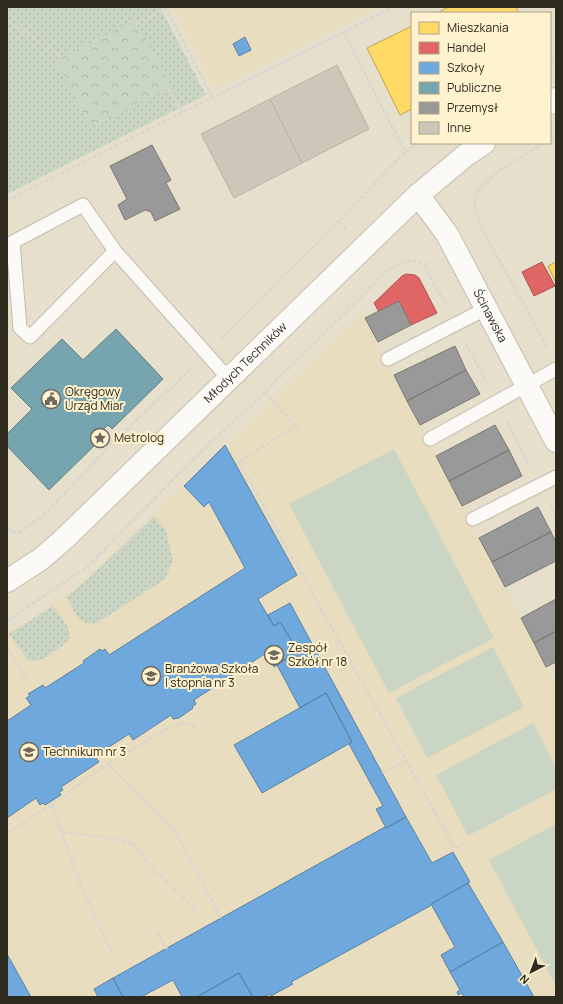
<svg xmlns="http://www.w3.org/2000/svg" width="563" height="1004" font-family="Manrope,sans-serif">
  <defs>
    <pattern id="grass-dots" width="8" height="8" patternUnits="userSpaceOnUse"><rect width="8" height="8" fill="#cbd5c3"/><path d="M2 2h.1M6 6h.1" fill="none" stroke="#afb7a7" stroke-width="1.8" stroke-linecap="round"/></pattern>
    <pattern id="park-crowns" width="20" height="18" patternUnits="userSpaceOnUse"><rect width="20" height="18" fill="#cbd5c3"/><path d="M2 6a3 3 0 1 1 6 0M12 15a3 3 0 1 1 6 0" fill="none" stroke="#afb7a7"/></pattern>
  </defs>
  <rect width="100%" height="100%" fill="#e6dfcc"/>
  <path fill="#e8ddbe" d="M172,7H378L214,89Z
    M363,314L556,685V997H7V634L75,589Z"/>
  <path fill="url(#grass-dots)" d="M11,7H160L206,95L7,194V9Z
    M154,516L165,529L171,552L173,560L165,579L97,623C79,627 74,610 66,597L84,583Z
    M53,606C58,614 70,626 70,636C69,643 46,658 39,660C34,662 31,660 27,659L9,634Z"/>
  <path fill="url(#park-crowns)" d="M135,20L172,86L91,127L55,61Z"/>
  <path fill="#cbd5c3" d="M394,449L494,638L389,693L289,504Z
    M493,647L524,707L427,758L396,698Z
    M533,723L556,767V789L468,836L436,775Z
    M556,824V986L489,860Z"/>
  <path fill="#ffd966" stroke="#c0a450" d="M449,7H516L519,13H437Z
    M412,26V109L400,115L367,48Z
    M556,262V283L548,266Z"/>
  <path fill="#e06666" stroke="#ab5450" d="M542,262L555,286L534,296L522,272Z
    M406,274L415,275L419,278L437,313L411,325L399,301L379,312L374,303L402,276Z"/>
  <path fill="#6fa8dc" stroke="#5c82a3" d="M245,37L251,50L239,56L233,44Z
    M225,445L297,575L258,599L274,626L280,622L298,651L274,667L266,653L194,700L196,704L192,707L193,708L179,718L173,719L171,715L133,740L129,734L95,756L99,762L61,787L63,790L59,792L61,795L45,805L43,803L40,805L36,798L7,818V721L31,705L26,698L30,696L28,694L43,685L45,688L84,663L83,661L100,649L102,651L105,649L109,655L245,568L209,502L204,507L184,486Z
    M290,603L406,817L386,828L376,809L383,806L349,744L352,742L326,693L300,708L277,665L298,651L280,622L274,626L268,615Z
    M326,693L352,742L262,793L234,745Z
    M406,817L432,863L453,852L470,882L431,904L430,906L291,982L293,984L271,996L270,994L263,997H253L239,973L197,997H182L173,980L141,997H123L113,978L385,827L386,828Z
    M468,883L503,942L450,972L441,955L455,947L431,904Z
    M503,942L534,997H464L462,993L458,995L457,992L460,990L450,972Z
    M7,954L31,997H7Z
    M239,973L253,997H197Z
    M113,978L123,997H98L94,989Z"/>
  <path fill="#76a5af" stroke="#608083" d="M116,329L163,379L112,429L108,425L97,435L100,440L49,490L7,446V434L32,409L11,388L62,339L83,360Z"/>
  <path fill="#999" stroke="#797874" d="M152,145L171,180L166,183L180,209L155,221L151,212L145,210L125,220L118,205L127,199L110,166Z
    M399,301L411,325L378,342L365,318Z
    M455,346L466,370L407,401L394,375Z
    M466,370L480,394L420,425L407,401Z
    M495,425L509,450L449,481L436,456Z
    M509,450L522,476L462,506L449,481Z
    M538,507L551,532L492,562L479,538Z
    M551,532L556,542V561L505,587L492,562Z
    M556,599V631L534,643L521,618Z
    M556,631V662L546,667L534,643Z"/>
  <path fill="#cdc7b9" stroke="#b9b4a5" d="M337,65L369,129L302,163L270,99Z
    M270,99L302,163L234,198L201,134Z"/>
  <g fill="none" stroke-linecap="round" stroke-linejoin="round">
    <g stroke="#c2bdae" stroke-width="15">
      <path id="lane" d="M115,251L30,337L20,328L13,242L83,205L115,251L229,379
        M388,359L487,308
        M430,439L556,369
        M473,519L556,477"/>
    </g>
    <g stroke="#c2bdae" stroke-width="24">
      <g id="street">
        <path d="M550,103L556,99"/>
        <path id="s1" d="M418,195L447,234L556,441"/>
        <path id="s2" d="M7,581L41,559L64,539L418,195L466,155L484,143"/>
      </g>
    </g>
    <path stroke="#d8d6cf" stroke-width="2.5" stroke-dasharray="4 2" stroke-linecap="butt" d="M165,7L213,98
      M7,20L62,58
      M137,24L166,9
      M550,60L556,57
      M168,88L183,113
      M550,139L556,135
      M543,143L493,175L476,192L475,206L482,229L548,348
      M405,152L418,143
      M7,201L344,32
      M346,229L339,221L405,152L344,32L393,7
      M424,266L446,304
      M222,338L339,221
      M466,343L486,382
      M265,392L300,431
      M507,422L529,465
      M295,426L239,462L455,848L463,844
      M102,430L113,442
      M550,505L556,516
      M7,528L13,532H19L43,516L113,442L190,370
      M7,621L88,566L196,456L253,404L387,271C399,264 412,255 424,266L431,262
      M7,647L29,683
      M108,764L168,728L182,722L196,727
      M382,773L406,761
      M52,805L82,889L114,956
      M63,832L116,839L135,844L150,866L197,910
      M7,833L67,795L73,788L108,764L177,833L221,919
      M157,932L167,949"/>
    <use href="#lane" stroke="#fbfaf7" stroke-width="13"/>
    <use href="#street" stroke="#fbfaf7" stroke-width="22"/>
  </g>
  <defs>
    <g id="civic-ring" transform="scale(1)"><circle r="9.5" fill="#fef2cf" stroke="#6e695a" stroke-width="1.5"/><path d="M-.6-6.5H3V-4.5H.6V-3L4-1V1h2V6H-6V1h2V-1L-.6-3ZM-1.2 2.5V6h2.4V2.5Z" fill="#6e695a"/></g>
    <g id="sight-ring" transform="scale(1)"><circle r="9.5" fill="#fef2cf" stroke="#6e695a" stroke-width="1.5"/><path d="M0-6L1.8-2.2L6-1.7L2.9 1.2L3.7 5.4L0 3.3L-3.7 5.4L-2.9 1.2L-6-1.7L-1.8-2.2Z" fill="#6e695a"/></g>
    <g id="school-ring" transform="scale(1)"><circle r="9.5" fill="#fef2cf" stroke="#6e695a" stroke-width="1.5"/><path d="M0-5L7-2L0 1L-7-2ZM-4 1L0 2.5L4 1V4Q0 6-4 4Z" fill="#6e695a"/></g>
  </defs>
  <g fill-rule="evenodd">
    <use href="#civic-ring" x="51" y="399"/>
    <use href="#sight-ring" x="100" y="438"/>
    <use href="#school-ring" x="274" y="655"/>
    <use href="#school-ring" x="151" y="676"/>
    <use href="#school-ring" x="29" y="752"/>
  </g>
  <g text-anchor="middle" stroke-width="4" stroke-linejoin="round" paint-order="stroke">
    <g font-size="12" fill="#2e2a1d" stroke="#fef2cf">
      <text dy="4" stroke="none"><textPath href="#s1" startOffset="141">Ścinawska</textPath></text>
      <text dy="4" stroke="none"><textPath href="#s2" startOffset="324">Młodych Techników</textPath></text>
    </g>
    <g font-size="12" fill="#2e2a1d" stroke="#fef2cf" text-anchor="start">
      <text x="65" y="396">Okręgowy<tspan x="65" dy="14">Urząd Miar</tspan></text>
      <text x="114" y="442">Metrolog</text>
      <text x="288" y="652">Zespół<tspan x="288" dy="14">Szkół nr 18</tspan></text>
      <text x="165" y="673">Branżowa Szkoła<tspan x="165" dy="14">I stopnia nr 3</tspan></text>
      <text x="43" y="756">Technikum nr 3</text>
    </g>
  </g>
  <rect width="563" height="1004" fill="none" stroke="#2e2a1d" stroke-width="16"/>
  <rect x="411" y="12" width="140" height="132" fill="#fef2cf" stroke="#aba288"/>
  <rect x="419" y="22" width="20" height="12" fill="#ffd966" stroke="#aba288"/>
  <text x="447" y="32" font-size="12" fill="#2e2a1d">Mieszkania</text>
  <rect x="419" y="42" width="20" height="12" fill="#e06666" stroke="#aba288"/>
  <text x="447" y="52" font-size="12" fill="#2e2a1d">Handel</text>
  <rect x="419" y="62" width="20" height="12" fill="#6fa8dc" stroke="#aba288"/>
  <text x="447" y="72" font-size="12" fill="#2e2a1d">Szkoły</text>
  <rect x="419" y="82" width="20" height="12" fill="#76a5af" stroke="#aba288"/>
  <text x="447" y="92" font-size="12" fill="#2e2a1d">Publiczne</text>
  <rect x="419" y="102" width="20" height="12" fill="#999999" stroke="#aba288"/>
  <text x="447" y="112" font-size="12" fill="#2e2a1d">Przemysł</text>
  <rect x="419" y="122" width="20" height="12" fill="#cdc7b9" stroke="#aba288"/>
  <text x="447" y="132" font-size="12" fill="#2e2a1d">Inne</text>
  <g transform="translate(531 972) rotate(222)" stroke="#fef2cf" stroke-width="3" paint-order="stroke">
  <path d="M0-3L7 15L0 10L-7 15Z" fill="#2e2a1d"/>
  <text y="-6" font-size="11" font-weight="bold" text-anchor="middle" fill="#2e2a1d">N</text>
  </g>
</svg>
